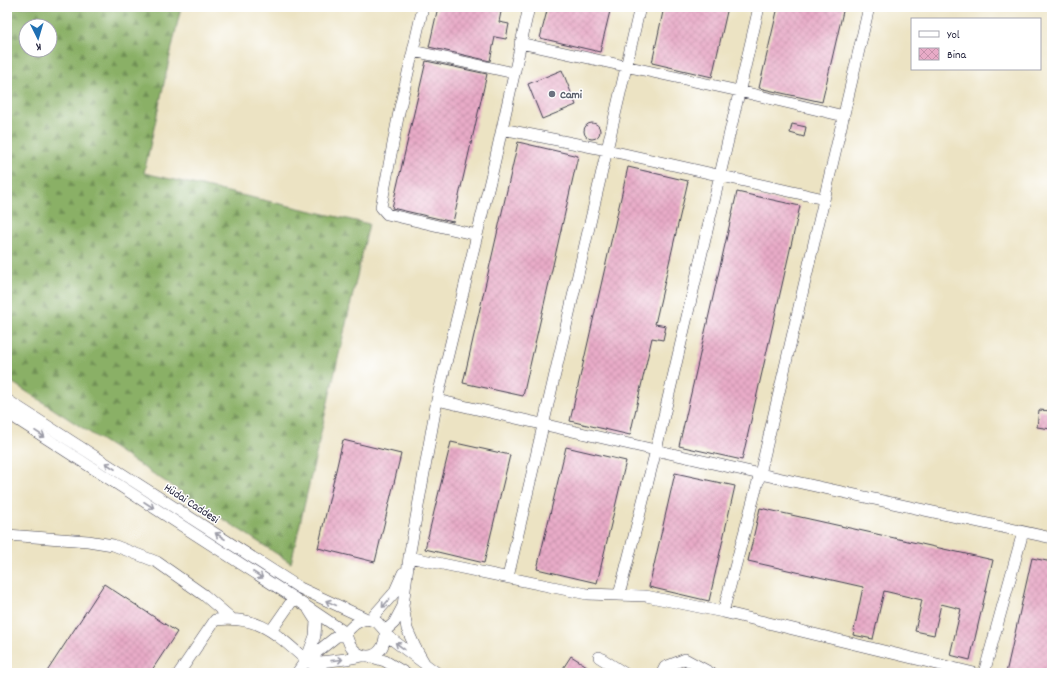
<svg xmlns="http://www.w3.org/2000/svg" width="1059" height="680" font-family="Dekko,sans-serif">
  <defs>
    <pattern id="forest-firs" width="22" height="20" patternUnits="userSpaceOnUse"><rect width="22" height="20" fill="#8ab066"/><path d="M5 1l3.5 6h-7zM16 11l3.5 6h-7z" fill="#708f55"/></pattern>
    <pattern id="building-cross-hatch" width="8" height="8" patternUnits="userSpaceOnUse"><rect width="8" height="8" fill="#e8abc7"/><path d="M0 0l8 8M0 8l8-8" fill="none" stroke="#c793ac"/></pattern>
  </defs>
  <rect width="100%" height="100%" fill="#fff"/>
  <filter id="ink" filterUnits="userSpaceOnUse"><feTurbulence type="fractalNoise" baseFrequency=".025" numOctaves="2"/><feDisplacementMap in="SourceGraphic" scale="8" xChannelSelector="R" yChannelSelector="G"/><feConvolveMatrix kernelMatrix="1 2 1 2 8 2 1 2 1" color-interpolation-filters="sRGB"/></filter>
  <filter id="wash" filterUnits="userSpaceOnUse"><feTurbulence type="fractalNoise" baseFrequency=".012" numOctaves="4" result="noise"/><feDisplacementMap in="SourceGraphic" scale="16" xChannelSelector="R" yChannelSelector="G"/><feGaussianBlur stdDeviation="0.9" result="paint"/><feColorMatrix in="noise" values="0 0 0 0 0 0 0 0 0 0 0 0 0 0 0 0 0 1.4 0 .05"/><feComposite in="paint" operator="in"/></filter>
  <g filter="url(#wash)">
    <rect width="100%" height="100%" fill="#ece3c3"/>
    <path fill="url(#forest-firs)" stroke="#566950" fill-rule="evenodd" d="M7,7H181L144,173L369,224L291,563L7,379ZM26,26H50V50H26Z"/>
    <g id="blocks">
      <path fill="url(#building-cross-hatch)" d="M438,7H502L499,22L509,24L506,39L495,37L490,61L429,47Z
        M548,7H611L600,52L540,38Z
        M664,7H728L712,77L652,63Z
        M778,7H844L822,102L759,88Z
        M426,61L487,74L453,222L392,208Z
        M562,70L576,105L542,119L528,84Z
        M584 131a8 8 0 1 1 16 0a8 8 0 1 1-16 0Z
        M792,124L806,127L804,137L790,133Z
        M518,142L578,156L523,396L463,383Z
        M628,167L688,181L655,324L666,326L663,340L652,338L630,435L570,421Z
        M737,192L800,206L742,460L679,446Z
        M1039,410L1052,411L1051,429L1037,427Z
        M343,440L401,454L375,562L318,548Z
        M451,442L510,455L484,563L425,549Z
        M566,447L626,461L597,583L537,569Z
        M675,473L735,486L709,601L649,587Z
        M760,508L993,560L970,660L950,655L961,609L941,604L934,635L915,631L922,600L884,591L873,639L853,635L863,587L748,561Z
        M1032,558L1052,562V673H1006Z
        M104,584L177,632L150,673H46Z
        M571,656L587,666L582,673H560Z"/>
    </g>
  </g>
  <g filter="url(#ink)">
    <use href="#blocks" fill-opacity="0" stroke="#403f4f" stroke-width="1"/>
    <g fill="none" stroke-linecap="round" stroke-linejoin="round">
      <g stroke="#403f4f" stroke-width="12">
        <path id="minor" d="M423,7L399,112L381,207L387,214L477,235
          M520,43L739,91L844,116
          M413,51L514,73
          M502,129L607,150L824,199
          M7,400L300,588L367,619
          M437,400L760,474L1052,538
          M7,413L294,598L346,633
          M7,535L88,541L113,545L139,555L157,562L204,595L231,618
          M409,557L587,594L646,596L723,612L974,673
          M508,577L640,7
          M619,595L656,450L759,7
          M403,606L407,629L415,647L426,666
          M723,612L760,474L869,7
          M367,619L377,622L385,631C387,664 351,664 346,633C352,626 357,621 367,619Z
          M370,620L394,593L403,573
          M271,631L294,598
          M385,631L394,623L403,606L409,557L437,400L493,169L529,7
          M386,635L437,673
          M368,656L385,661L405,673
          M599,657L624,673
          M306,660L315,636L316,621L309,610
          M307,660L337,636H346
          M312,663L346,659L362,656
          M179,673L215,620C259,615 275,633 306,660
          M297,673L306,660L325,673
          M662,673L665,667L685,659L711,673
          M984,673L1023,532"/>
      </g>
      <use href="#minor" stroke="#fff" stroke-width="11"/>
    </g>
    <defs><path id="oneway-shaft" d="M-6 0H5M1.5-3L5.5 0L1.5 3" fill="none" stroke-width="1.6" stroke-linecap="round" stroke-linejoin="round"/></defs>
    <g stroke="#9c9ca7">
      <use href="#oneway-shaft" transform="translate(40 434) rotate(33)"/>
      <use href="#oneway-shaft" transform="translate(110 466) rotate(-147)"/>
      <use href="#oneway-shaft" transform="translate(149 505) rotate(33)"/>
      <use href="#oneway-shaft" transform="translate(220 536) rotate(-147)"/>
      <use href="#oneway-shaft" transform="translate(258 575) rotate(33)"/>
      <use href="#oneway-shaft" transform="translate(331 603) rotate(-155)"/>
      <use href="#oneway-shaft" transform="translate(386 603) rotate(131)"/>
      <use href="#oneway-shaft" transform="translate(400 646) rotate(-143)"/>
      <use href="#oneway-shaft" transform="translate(337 660) rotate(-6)"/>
    </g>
  </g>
  <circle fill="#6b7280" stroke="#fff" stroke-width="1.5" cx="552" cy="94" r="4"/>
  <g text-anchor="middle" stroke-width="3" stroke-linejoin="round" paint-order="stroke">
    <g font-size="12" font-weight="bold" fill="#5b616d" stroke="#fff" text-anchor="start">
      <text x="560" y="98">Cami</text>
    </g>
    <g font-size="12" fill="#22223b" stroke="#fff">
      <text transform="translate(192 503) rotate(33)" y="4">Hüdai Caddesi</text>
    </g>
  </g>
  <rect width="1059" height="680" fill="none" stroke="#fff" stroke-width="24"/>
  <rect x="911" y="18" width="130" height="52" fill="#ffffff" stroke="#a7a7b1"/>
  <rect x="919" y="31" width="20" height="6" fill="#ffffff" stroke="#a7a7b1"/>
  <text x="947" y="38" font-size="12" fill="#22223b">Yol</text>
  <rect x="919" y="48" width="20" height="12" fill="url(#building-cross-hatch)" stroke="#a7a7b1"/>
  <text x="947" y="58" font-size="12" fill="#22223b">Bina</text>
  <g transform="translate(38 38) rotate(175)"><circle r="19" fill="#ffffff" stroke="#a7a7b1"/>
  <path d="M0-3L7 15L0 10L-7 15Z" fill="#1f6fb2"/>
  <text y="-6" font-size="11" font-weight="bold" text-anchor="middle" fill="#22223b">K</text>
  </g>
</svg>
